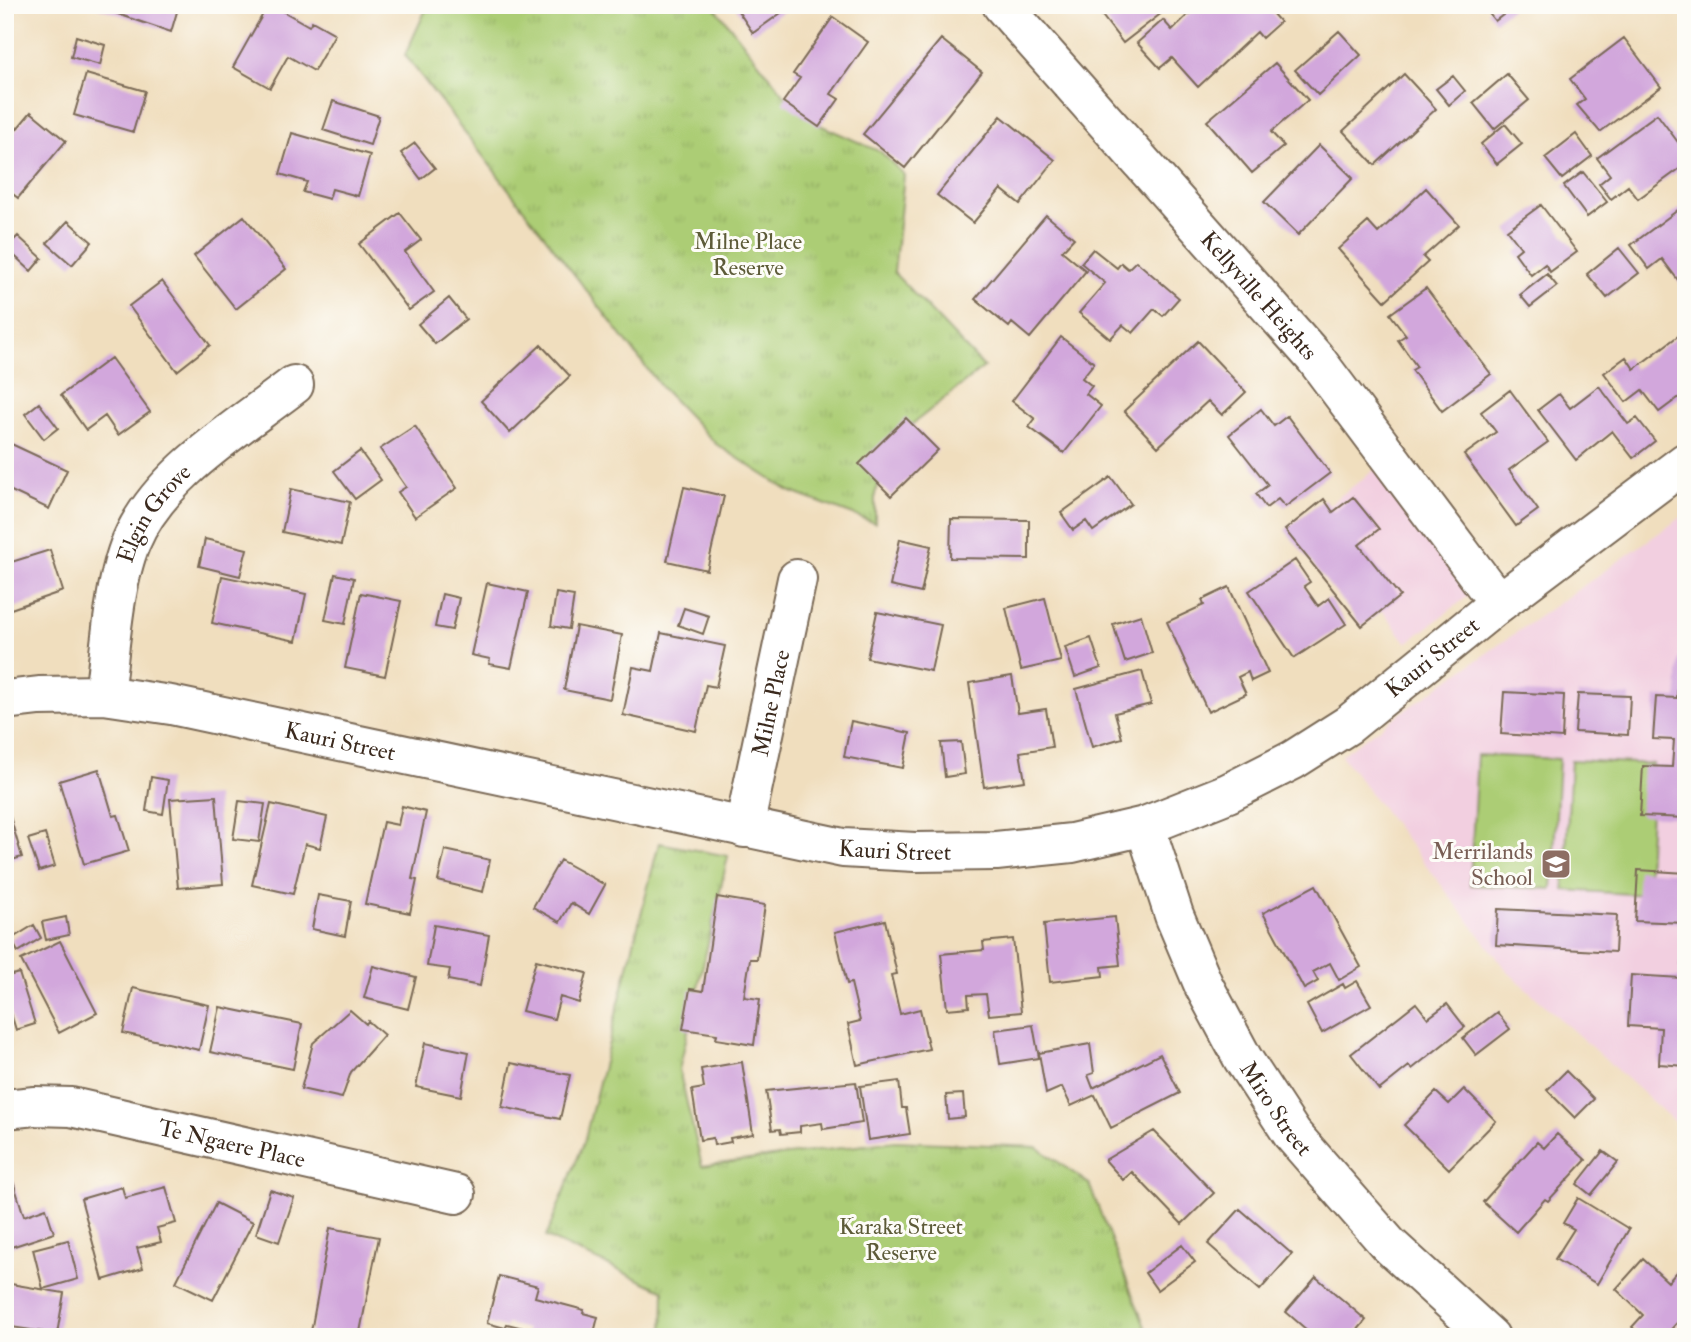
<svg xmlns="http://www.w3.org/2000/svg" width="1691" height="1342" font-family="'IM FELL Double Pica',serif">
  <defs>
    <pattern id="park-tufts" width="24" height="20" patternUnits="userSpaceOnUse" patternTransform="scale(1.75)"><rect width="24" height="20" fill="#accd75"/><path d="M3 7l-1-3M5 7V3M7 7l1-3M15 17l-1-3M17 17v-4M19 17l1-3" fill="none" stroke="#95b065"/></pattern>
  </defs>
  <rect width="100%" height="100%" fill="#fdfcf7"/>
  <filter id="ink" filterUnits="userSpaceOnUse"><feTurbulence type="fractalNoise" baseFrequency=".0143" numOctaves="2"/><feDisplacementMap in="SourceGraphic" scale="14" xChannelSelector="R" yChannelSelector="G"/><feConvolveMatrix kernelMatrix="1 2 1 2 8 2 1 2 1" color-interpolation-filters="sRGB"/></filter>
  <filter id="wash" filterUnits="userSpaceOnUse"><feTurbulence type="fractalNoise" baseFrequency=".00686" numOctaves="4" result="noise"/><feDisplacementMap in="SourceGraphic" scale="28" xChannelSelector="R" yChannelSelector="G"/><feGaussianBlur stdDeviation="1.57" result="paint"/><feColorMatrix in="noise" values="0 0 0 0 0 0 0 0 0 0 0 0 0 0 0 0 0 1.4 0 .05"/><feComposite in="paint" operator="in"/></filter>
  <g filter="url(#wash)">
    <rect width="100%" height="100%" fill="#f0debe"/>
    <path fill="#f2cfe0" d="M1393,456L1488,581L1407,643L1311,518Z
      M1686,514V1132L1509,973L1341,755Z"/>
    <path fill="#accd75" stroke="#747c4a" stroke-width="2" d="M1477,755L1559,759L1552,889L1470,885Z
      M1571,760L1653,764L1647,895L1564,890Z"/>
    <path fill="url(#park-tufts)" stroke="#747c4a" stroke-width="2" d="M428,5H713L795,108L822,126L881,152L904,175L894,273L984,367L895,438L875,494V523L789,491L716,444L662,388L405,55Z
      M659,843L728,856L679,1070L702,1166L895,1141L1037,1147L1089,1184L1149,1337H663L664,1291L546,1237L584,1142Z"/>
    <g id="blocks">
      <path fill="#d2a7dc" d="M91,5H179L171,32Z
        M268,5H272L309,26L312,21L335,34L314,71L288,56L270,88L233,67Z
        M734,5H792L753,33Z
        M1094,5H1172L1123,43Z
        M1198,5H1265L1280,22L1262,38L1257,32L1198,87L1172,58L1160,68L1137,43L1163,20L1172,30Z
        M1495,5H1516L1495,21L1487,11Z
        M833,17L868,42L831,94L839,99L819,127L783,102L800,78L793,74Z
        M1339,31L1361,55L1318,95L1295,70Z
        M76,36L105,45L100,65L71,57Z
        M1624,38L1661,87L1600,132L1577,105L1585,99L1570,79Z
        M941,39L982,72L905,168L863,134Z
        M1275,63L1308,100L1271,132L1284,146L1252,173L1207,121Z
        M86,74L145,91L133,132L74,115Z
        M1404,74L1436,109L1375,165L1343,131Z
        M1507,74L1529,100L1494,129L1473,103Z
        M1453,76L1465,91L1449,105L1436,89Z
        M333,101L379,116L370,145L323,130Z
        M31,112L66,141L18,198L5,188V143Z
        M1657,114L1686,153V164L1638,199L1628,186L1611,199L1599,184L1610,175L1597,158Z
        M1001,116L1055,160L1020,204L1001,189L973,223L937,195Z
        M1505,124L1522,144L1497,164L1481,144Z
        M292,133L370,155L358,196L332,189L329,199L303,192L307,182L280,174Z
        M1576,134L1592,156L1562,179L1545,158Z
        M415,143L435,168L421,179L401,153Z
        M1319,145L1353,178L1298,235L1264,202Z
        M1583,172L1607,202L1587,217L1564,186Z
        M1426,188L1459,225L1423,257L1428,262L1385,301L1338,249L1368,222L1378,233Z
        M1686,204V287L1684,288L1662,259L1649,269L1631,245Z
        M1541,205L1577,252L1550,272L1545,264L1531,275L1515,253L1521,248L1507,230Z
        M400,213L421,240L405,252L434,292L409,310L359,244Z
        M1046,215L1074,238L1062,251L1086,271L1030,338L1012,323L1009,327L975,299Z
        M244,216L286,269L236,309L194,256Z
        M68,221L92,242L72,265L47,243Z
        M18,236L42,258L31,271L6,248Z
        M1619,248L1639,273L1607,298L1587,274Z
        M1093,249L1117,268L1121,263L1128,269L1136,261L1179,298L1163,316L1154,309L1133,333L1123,325L1110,339L1079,313L1105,283L1081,263Z
        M1547,274L1557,286L1530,307L1520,295Z
        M162,281L210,345L177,371L129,306Z
        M1426,288L1491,374L1442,411L1412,370L1417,367L1398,340L1406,335L1390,314Z
        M449,298L466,319L435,344L418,324Z
        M1686,330V392L1659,412L1642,390L1626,402L1604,373L1626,357L1634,369Z
        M1061,337L1094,363L1082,378L1092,386L1086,394L1101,406L1064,453L1029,427L1035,419L1012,401Z
        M1198,341L1246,392L1222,415L1208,401L1158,447L1124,411Z
        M541,345L570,376L510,433L481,401Z
        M111,358L150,412L118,435L105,416L86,430L61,395Z
        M1599,386L1628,424L1637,418L1655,441L1633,458L1612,431L1576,460L1538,410L1559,394L1570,408Z
        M1510,390L1548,442L1509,470L1538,510L1516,526L1464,455L1496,432L1481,412Z
        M39,403L58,428L44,439L25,414Z
        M1261,409L1274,426L1287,416L1330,473L1285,507L1278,499L1266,508L1256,494L1268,485L1229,435Z
        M906,418L938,450L891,496L859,464Z
        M415,426L457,488L415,517L398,492L406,487L380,449Z
        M5,441L67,470L49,509L5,488Z
        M360,451L381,480L355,499L334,471Z
        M1111,477L1131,504L1093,531L1086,521L1073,530L1061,513Z
        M684,487L724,496L707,570L667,561Z
        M291,489L350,502L341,545L282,532Z
        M1353,497L1379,529L1359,545L1400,596L1362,626L1285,530L1324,499L1333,512Z
        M951,519L1029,520V559L950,558Z
        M205,539L247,549L240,576L199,566Z
        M900,539L931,546L921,593L890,586Z
        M50,550L63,591L5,611V564Z
        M1295,560L1310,582L1304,586L1318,606L1329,598L1346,624L1294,658L1249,591Z
        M335,574L354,578L345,624L325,620Z
        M222,576L306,594L296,641L212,623Z
        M487,583L528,592L511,668L489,664L490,659L471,655Z
        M1229,587L1268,673L1251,681L1248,672L1238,677L1246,694L1208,712L1167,622L1204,605L1202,600Z
        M361,593L401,601L385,676L345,668Z
        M556,593L574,596L569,629L551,626Z
        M442,594L459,598L452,630L435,627Z
        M1045,598L1061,661L1021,670L1006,608Z
        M684,608L709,616L703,634L678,625Z
        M877,612L941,625L931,671L867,658Z
        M1141,615L1152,653L1125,662L1113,624Z
        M576,626L622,635L610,699L564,690Z
        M661,633L725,646L716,687L706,685L696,731L623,715L633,667L653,671Z
        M1091,638L1101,668L1075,677L1065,647Z
        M1679,658H1686V818L1640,816L1643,766L1672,767L1674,740L1653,739L1656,697L1677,698Z
        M1142,671L1151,704L1115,713L1122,738L1092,747L1076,689Z
        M1012,676L1018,713L1046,709L1052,747L1020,752L1025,781L984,787L969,683Z
        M1504,692L1564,695L1562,738L1501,734Z
        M1578,694L1630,696L1628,735L1575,732Z
        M851,721L910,733L903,768L844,757Z
        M961,742L965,774L945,777L941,743Z
        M99,769L113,816L118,815L129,851L84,864L59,781Z
        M151,777L168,780L163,814L146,811Z
        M216,796L223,884L178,888L170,799Z
        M239,801L265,804L259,842L233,839Z
        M271,804L327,817L320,848L305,844L293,894L252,885Z
        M402,806L426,812L412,879L417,880L410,913L365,904L383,822L398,825Z
        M9,813L22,857L5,862V815Z
        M45,834L55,866L39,871L28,839Z
        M445,850L490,860L483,892L438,881Z
        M560,860L605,885L589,914L571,903L560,922L533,907Z
        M1638,870L1686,873V923L1635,921Z
        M1316,885L1361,967L1339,980L1330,963L1313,972L1318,981L1304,989L1263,913Z
        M318,895L351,901L345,936L312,929Z
        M717,897L765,905L757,959H750L744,997L760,999L754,1045L716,1039L717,1034L683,1029L690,989L703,991Z
        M1498,909L1617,915L1615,952L1496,945Z
        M66,917L69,935L46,940L42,922Z
        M1115,917L1120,965L1102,967L1103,976L1050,982L1044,924Z
        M885,920L897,974L891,975L900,1014L920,1009L929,1049L857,1065L848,1024L860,1021L851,983L847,984L835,932Z
        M34,925L41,938L18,952L11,939Z
        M434,925L489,935L480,986L448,980L450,969L427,966Z
        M1684,929H1686V1066L1659,1064L1661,1028L1628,1026L1631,975L1681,978Z
        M1013,939L1021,1012L989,1015L986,994L968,995L969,1007L947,1009L941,954L984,950L983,942Z
        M60,941L97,1013L59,1033L21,960Z
        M536,960L587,973L579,1003L560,997L554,1019L522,1011Z
        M373,966L416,977L408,1009L364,998Z
        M19,973L35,1024L16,1030L10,1010L5,1011V977Z
        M1357,981L1371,1005L1322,1033L1307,1005L1343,984L1345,988Z
        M133,988L209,1005L199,1050L123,1033Z
        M1416,1003L1428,1018L1447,1004L1465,1027L1412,1069L1409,1066L1379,1090L1351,1054Z
        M220,1007L302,1024L293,1069L210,1052Z
        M350,1010L366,1024L368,1021L384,1035L351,1072L342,1098L301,1089L313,1043Z
        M1497,1012L1510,1029L1476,1055L1463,1038Z
        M1033,1025L1039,1058L1000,1064L995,1030Z
        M425,1043L469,1052L461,1096L416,1087Z
        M1090,1044L1094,1073L1088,1075L1093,1088L1160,1054L1180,1093L1111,1128L1095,1095L1071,1106L1062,1087L1046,1094L1039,1053Z
        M742,1062L753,1134L730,1138L731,1142L714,1145L713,1138L700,1140L692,1090L704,1088L701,1069Z
        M511,1063L570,1075L560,1119L502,1107Z
        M1566,1071L1594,1099L1575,1118L1547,1090Z
        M899,1081L902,1108H906L910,1134L868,1140L860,1086Z
        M856,1082L862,1123L823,1129L822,1123L800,1126V1132L781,1134L780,1129L772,1130L766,1091Z
        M1464,1089L1496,1121L1449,1169L1404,1125L1436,1092L1449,1104Z
        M963,1094L965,1117L948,1119L946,1095Z
        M1154,1131L1214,1193L1182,1224L1132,1172L1123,1180L1105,1160Z
        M1557,1134L1586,1160L1548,1201L1545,1199L1516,1232L1483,1202L1537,1142L1544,1148Z
        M1603,1151L1618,1162L1591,1195L1577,1184Z
        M6,1159L24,1216L46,1208L54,1233L5,1249Z
        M122,1187L125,1198L166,1187L176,1223L157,1228L161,1242L137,1248L143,1268L103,1280L81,1199Z
        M270,1190L294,1198L279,1242L256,1234Z
        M1578,1198L1629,1229L1597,1284L1555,1259L1574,1229L1563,1223Z
        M216,1203L253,1222L213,1300L176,1282Z
        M1240,1209L1292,1254L1260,1290L1208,1244Z
        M330,1228L379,1237L359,1337H310Z
        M68,1240L78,1279L43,1289L33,1249Z
        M1182,1245L1195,1262L1157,1290L1145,1273Z
        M1643,1259L1668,1282L1677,1272L1686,1281V1313L1664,1337H1642L1632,1327L1643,1315L1616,1289Z
        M499,1276L538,1286L535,1297L584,1310L583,1313L598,1317L593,1337H525L527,1329L507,1324L505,1328L487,1323Z
        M1316,1277L1366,1320L1352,1337H1315L1286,1312Z
        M5,1283L64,1293L57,1334L5,1326Z"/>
    </g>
  </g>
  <g filter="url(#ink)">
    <use href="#blocks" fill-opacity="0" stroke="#7a6956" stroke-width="2"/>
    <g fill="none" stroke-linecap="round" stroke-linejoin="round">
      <g stroke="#7a6956" stroke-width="42">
        <g id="minor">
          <path id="s1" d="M1002,5L1315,358L1485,585L1500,602"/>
          <path id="s2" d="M104,695C110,651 114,582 131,542C159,475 237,429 294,385"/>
          <path id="s3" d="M5,700L39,696L104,695L171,705L843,848L915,852L996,851L1072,843L1145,826L1228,793L1293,760L1348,725L1500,602L1686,462"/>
          <path id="s4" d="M1145,826L1174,915L1204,986L1243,1059L1292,1134L1389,1245L1490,1337"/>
          <path id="s5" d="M744,828L797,579"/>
          <path id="s6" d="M5,1109L35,1106L71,1107L456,1194"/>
        </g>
      </g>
      <use href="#minor" stroke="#fff" stroke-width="38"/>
    </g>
  </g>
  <defs>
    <g id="school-square" transform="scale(1.575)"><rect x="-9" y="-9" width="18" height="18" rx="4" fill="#8d6e63" stroke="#fdfcf7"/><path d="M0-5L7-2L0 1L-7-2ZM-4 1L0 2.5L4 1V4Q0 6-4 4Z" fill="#fff"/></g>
  </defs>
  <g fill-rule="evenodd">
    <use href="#school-square" x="1556" y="864"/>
  </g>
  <g text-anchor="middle" stroke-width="6" stroke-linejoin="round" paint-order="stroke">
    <g font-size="23" fill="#5d5b38" stroke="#fdfcf7">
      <text x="748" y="249">Milne Place<tspan x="748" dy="26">Reserve</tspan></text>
      <text x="901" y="1234">Karaka Street<tspan x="901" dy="26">Reserve</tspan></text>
    </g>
    <g font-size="23" fill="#3b2a1e" stroke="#fdfcf7">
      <text dy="8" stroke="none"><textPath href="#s1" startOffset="388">Kellyville Heights</textPath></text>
      <text dy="8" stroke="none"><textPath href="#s2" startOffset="192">Elgin Grove</textPath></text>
      <text dy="8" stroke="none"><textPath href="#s3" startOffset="1494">Kauri Street</textPath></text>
      <text dy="8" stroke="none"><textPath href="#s5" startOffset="128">Milne Place</textPath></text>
      <text dy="8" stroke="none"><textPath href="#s3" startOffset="340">Kauri Street</textPath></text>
      <text dy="8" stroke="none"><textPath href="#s3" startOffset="906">Kauri Street</textPath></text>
      <text dy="8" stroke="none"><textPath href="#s4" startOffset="313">Miro Street</textPath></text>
      <text dy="8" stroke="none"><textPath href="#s6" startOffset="231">Te Ngaere Place</textPath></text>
    </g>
    <g font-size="23" fill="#785e54" stroke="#fdfcf7" text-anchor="end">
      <text x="1533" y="859">Merrilands<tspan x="1533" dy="26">School</tspan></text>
    </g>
  </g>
  <rect width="1691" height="1342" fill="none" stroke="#fdfcf7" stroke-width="28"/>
</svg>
